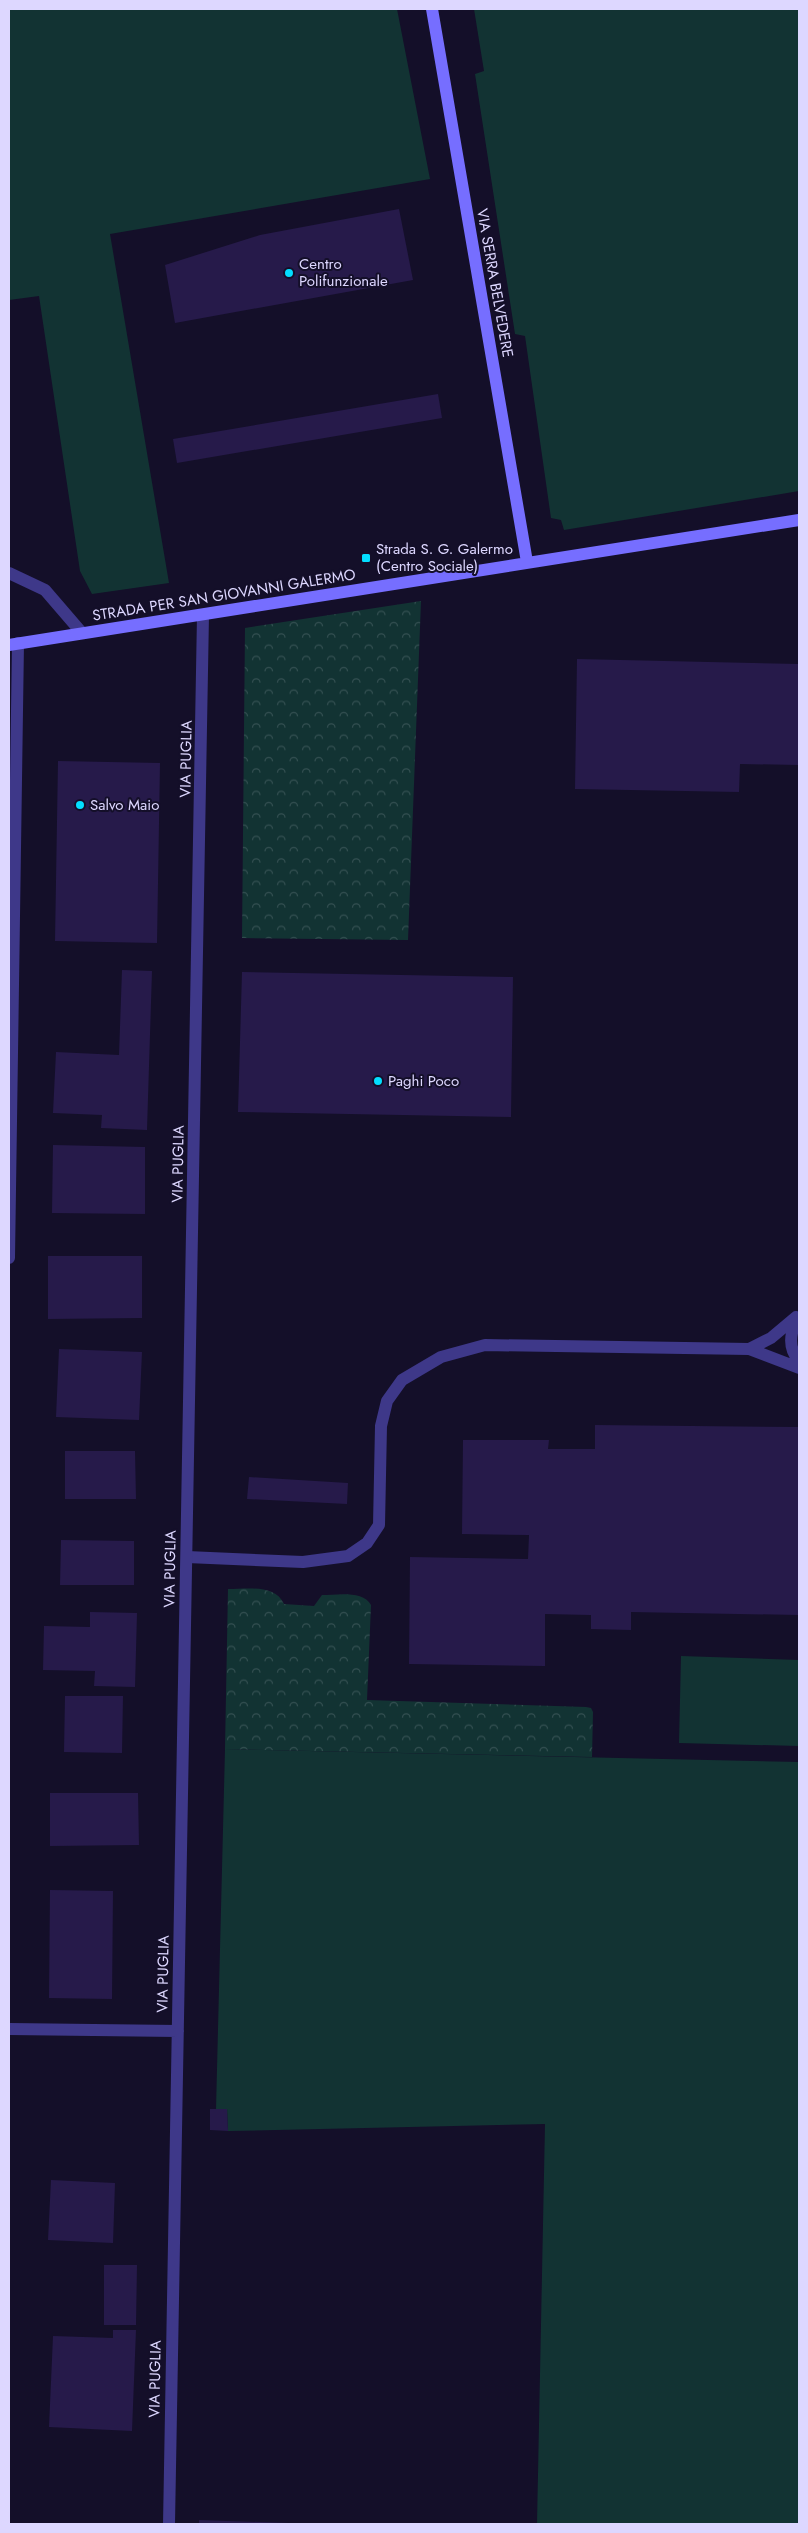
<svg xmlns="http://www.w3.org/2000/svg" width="808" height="2533" font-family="Jost,sans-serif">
  <defs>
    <pattern id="park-crowns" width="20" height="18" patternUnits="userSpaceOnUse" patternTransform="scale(1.25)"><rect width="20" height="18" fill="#123333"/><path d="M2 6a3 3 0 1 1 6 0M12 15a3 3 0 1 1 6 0" fill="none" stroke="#345052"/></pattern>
  </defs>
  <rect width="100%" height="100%" fill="#140f29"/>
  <path fill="#123333" d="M9,9H397L430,179L110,234L169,583L92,594L80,571L39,296L9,300Z
    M474,9H799V491L564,530L561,520L551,518L525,336L515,334L475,74L484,71Z
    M681,1656L799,1660V1746L679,1743Z
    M225,1749L799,1762V2524H537L545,2124L228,2131L227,2109H216Z"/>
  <path fill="url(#park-crowns)" d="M421,601L408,940L242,938L245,628Z
    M228,1589C248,1589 275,1584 284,1604L314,1606L322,1595C337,1595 363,1590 371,1605L367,1700L586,1707L591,1708L593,1712L592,1757L225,1749Z"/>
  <path fill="#261a4a" d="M399,209L413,280L175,323L165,265L260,235Z
    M438,394L442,418L177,463L173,439Z
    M577,659L799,664V765L740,764L739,792L575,789Z
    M58,761L160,763L157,943L55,941Z
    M122,970L152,971L147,1130L101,1128L102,1115L53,1113L56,1052L119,1055Z
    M242,972L513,977L511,1117L238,1112Z
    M53,1145L145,1147V1214L52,1213Z
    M48,1256H142V1318L48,1319Z
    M59,1349L142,1352L139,1420L56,1417Z
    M595,1425L799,1427V1615L631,1612V1630L591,1629V1615L545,1614V1666L409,1664L410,1557L528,1559L529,1535L462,1534L463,1440H549L548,1449H595Z
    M65,1451H135L136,1499H65Z
    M249,1477L348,1483L347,1504L247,1499Z
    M61,1540L134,1541V1585H60Z
    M90,1612L137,1613L135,1687L94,1686L95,1671L43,1670L44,1626L90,1627Z
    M65,1696H123L122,1753L64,1752Z
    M50,1793H138L139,1845L50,1846Z
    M50,1890L113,1891L112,1999L49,1998Z
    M210,2109H227L228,2131L210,2130Z
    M51,2180L115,2183L113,2243L48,2240Z
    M104,2265H137L136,2325H104Z
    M113,2330H136L132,2431L49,2427L53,2336L113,2338Z
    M199,2520L289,2523V2524H199Z"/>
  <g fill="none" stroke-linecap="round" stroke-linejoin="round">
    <path stroke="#3e3889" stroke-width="12" d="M9,573L45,590L82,633
      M796,1317C791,1334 787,1347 799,1361
      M749,1349L771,1338L796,1317
      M187,1557L303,1562L348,1556L367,1543L379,1525L381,1426L387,1401L402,1380L441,1357L485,1345L749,1349L799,1368"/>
    <path stroke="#3e3889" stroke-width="12" d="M9,1258L18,643
      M9,2029L178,2031
      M169,2524L203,615"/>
    <path stroke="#766eff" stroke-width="12" d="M432,9L527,562
      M9,645L799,520"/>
  </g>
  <g fill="#03deff" stroke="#140f29" stroke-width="2">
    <circle cx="289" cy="273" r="5"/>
    <rect x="361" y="553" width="10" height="10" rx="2.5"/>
    <circle cx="80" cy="805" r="5"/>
    <circle cx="378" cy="1081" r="5"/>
  </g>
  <g text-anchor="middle" stroke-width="4" stroke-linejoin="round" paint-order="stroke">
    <g font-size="15" fill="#ddd7ff" stroke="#140f29" text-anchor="start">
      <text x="299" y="269">Centro<tspan x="299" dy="17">Polifunzionale</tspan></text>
      <text x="376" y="554">Strada S. G. Galermo<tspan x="376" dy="17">(Centro Sociale)</tspan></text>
      <text x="90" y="810">Salvo Maio</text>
      <text x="388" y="1086">Paghi Poco</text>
    </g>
    <g font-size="15" fill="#ddd7ff" stroke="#140f29">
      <text transform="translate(495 283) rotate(80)" y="5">VIA SERRA BELVEDERE</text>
      <text transform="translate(224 595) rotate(-9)" y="5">STRADA PER SAN GIOVANNI GALERMO</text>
      <text transform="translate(186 759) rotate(-89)" y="5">VIA PUGLIA</text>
      <text transform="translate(178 1164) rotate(-89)" y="5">VIA PUGLIA</text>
      <text transform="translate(170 1569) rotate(-89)" y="5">VIA PUGLIA</text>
      <text transform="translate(163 1974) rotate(-89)" y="5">VIA PUGLIA</text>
      <text transform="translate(155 2379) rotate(-89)" y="5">VIA PUGLIA</text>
    </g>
  </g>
  <rect width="808" height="2533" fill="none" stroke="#ddd7ff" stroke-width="20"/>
</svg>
